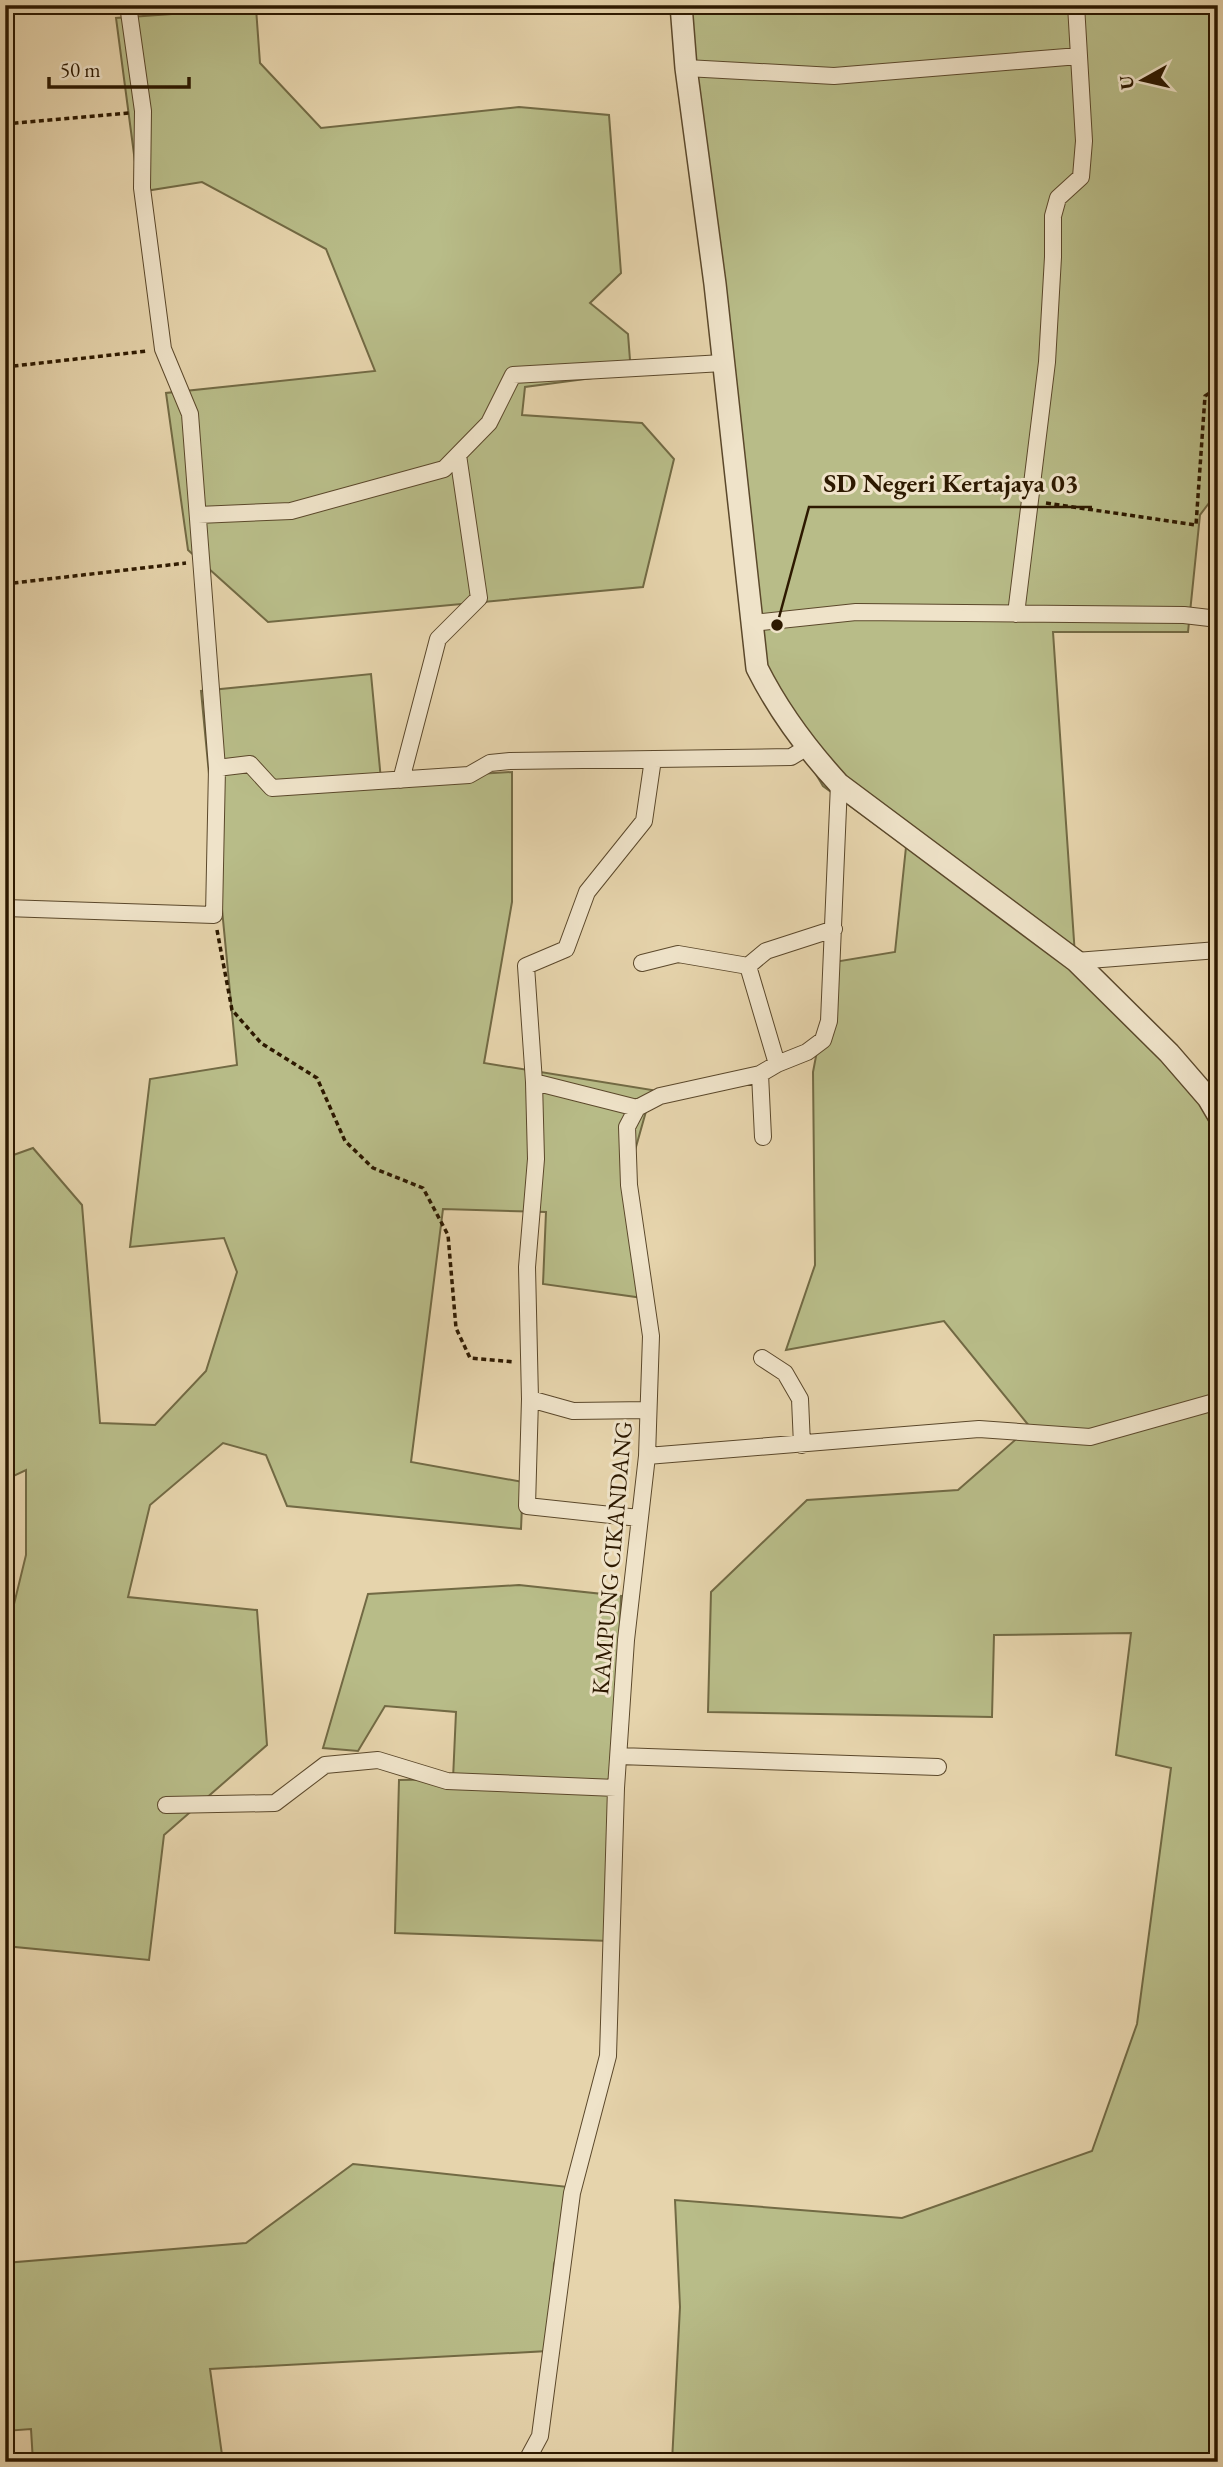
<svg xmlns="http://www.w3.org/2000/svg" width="1223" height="2467" font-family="'EB Garamond',serif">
  <rect width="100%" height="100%" fill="#e6d4ac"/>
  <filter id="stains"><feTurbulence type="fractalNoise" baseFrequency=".00286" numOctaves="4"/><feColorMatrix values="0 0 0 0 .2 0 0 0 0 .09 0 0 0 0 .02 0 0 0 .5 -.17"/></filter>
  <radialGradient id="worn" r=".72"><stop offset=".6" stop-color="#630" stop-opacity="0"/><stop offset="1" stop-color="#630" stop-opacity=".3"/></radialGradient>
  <path fill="#b8bc88" stroke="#726a44" stroke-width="2" d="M684,5H1218V491L1200,515L1188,632H1053L1076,970L1218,1111V2462H672L680,2307L675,2200L902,2218L1092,2151L1137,2024L1171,1768L1116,1755L1131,1633L994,1635L992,1717L708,1712L711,1592L807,1500L958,1490L1030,1427L944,1321L786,1350L815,1265L813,1072L834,962L895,952L906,847L823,786L754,669Z
    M256,8L260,63L321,128L519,107L609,115L621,273L590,303L628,334L631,373L525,387L522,415L642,423L674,459L643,587L268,622L188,550L166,393L375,371L326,249L202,182L139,192L116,18Z
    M371,674L381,780L512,772V902L484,1063L652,1090L623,1193L643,1298L543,1284L546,1212L443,1209L411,1462L523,1482L521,1529L287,1506L266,1455L223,1443L150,1505L128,1597L257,1610L267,1745L164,1835L149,1960L5,1946V1641L26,1555V1470L5,1480V1158L33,1148L82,1205L100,1423L155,1425L206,1371L237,1272L224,1238L130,1247L150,1079L237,1065L201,691Z
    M519,1585L621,1596L609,1941L395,1933L399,1780L453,1779L456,1712L385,1706L358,1751L323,1748L368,1594Z
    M353,2164L578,2188L554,2264L548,2351L210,2369L223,2462H33L31,2429L5,2431V2263L246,2243Z"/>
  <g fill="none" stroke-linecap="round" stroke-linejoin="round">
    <g stroke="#5b482b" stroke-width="18">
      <path id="minor" d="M686,68L834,76L1079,56
        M198,515L291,511L444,469L489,423L513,375L723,363
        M1016,614L1047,362L1053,257V216L1058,198L1081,177L1084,141L1076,5
        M753,623L856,612L1184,615L1218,619
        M217,768L250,764L272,788L469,775L490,763L510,761L791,757L806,748
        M401,780L438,639L479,598L458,455
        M5,908L214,915L217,768L190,414L163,349L142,188L143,111L128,5
        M1076,961L1218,950
        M642,963L678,954L748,966L766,951L834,929
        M748,966L777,1064
        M760,1074L763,1137
        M534,1082L536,1159L527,1267L530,1399L527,1506L639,1518
        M637,1108L534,1082L526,966L566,949L587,892L644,821L653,759
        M762,1358L785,1373L800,1399L802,1445
        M530,1399L573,1411L648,1410
        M647,1456L979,1429L1090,1437L1218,1401
        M619,1756L938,1767
        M166,1805L275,1803L325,1765L378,1760L447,1781L616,1788
        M526,2462L540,2436L572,2193L608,2056L616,1788L626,1640L647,1456L651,1336L629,1185L627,1127L637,1108L660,1096L760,1074L777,1064L807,1052L823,1040L829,1021L839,784"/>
    </g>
    <g stroke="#5b482b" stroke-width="24">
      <path id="tertiary" d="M681,5L686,68L715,284L757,668C779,712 806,748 839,784L1076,961L1169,1053L1208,1098L1218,1115"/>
    </g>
    <path stroke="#2d1900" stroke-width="3.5" stroke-dasharray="5 3.5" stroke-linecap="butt" d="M5,124L129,113
      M5,367L147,351
      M1046,503L1196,525L1205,396L1218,388
      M5,584L186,563
      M217,930L232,1010L261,1043L317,1078L345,1141L373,1168L423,1188L448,1235L456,1328L470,1358L515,1362"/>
    <use href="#minor" stroke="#efe3c9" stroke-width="16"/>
    <use href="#tertiary" stroke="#efe3c9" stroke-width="21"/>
  </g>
  <g text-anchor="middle" stroke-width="6" stroke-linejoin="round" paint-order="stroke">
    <g font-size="24" fill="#2d1900" stroke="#efe3c9">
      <text transform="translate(612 1558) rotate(-85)" y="8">KAMPUNG CIKANDANG</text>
    </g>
  </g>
  <path fill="none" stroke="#2d1900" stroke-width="2.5" d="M777 625L809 507H1092"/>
  <circle fill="#2d1900" stroke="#efe3c9" stroke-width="2.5" cx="777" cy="625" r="7"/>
  <g font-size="26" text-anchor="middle" font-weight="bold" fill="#2d1900" stroke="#efe3c9" stroke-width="6" stroke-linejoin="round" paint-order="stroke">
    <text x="951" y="492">SD Negeri Kertajaya 03</text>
  </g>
  <rect width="1223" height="2467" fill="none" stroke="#e6d4ac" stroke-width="28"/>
  <rect x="7" y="7" width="1209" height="2453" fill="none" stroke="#2d1900" stroke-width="3.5"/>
  <rect x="14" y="14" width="1195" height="2439" fill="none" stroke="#2d1900" stroke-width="2"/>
  <g transform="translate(1143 80) rotate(262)" stroke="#efe3c9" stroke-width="5" paint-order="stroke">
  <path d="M0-5L12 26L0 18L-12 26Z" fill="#2d1900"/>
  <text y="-10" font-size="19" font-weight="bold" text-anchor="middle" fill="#2d1900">U</text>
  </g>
  <path d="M49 77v10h140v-10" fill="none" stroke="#2d1900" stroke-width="3.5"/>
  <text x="60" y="77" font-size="21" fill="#2d1900" stroke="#efe3c9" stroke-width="5" paint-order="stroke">50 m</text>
  <rect width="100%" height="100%" filter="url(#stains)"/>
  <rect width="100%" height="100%" fill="url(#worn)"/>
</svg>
